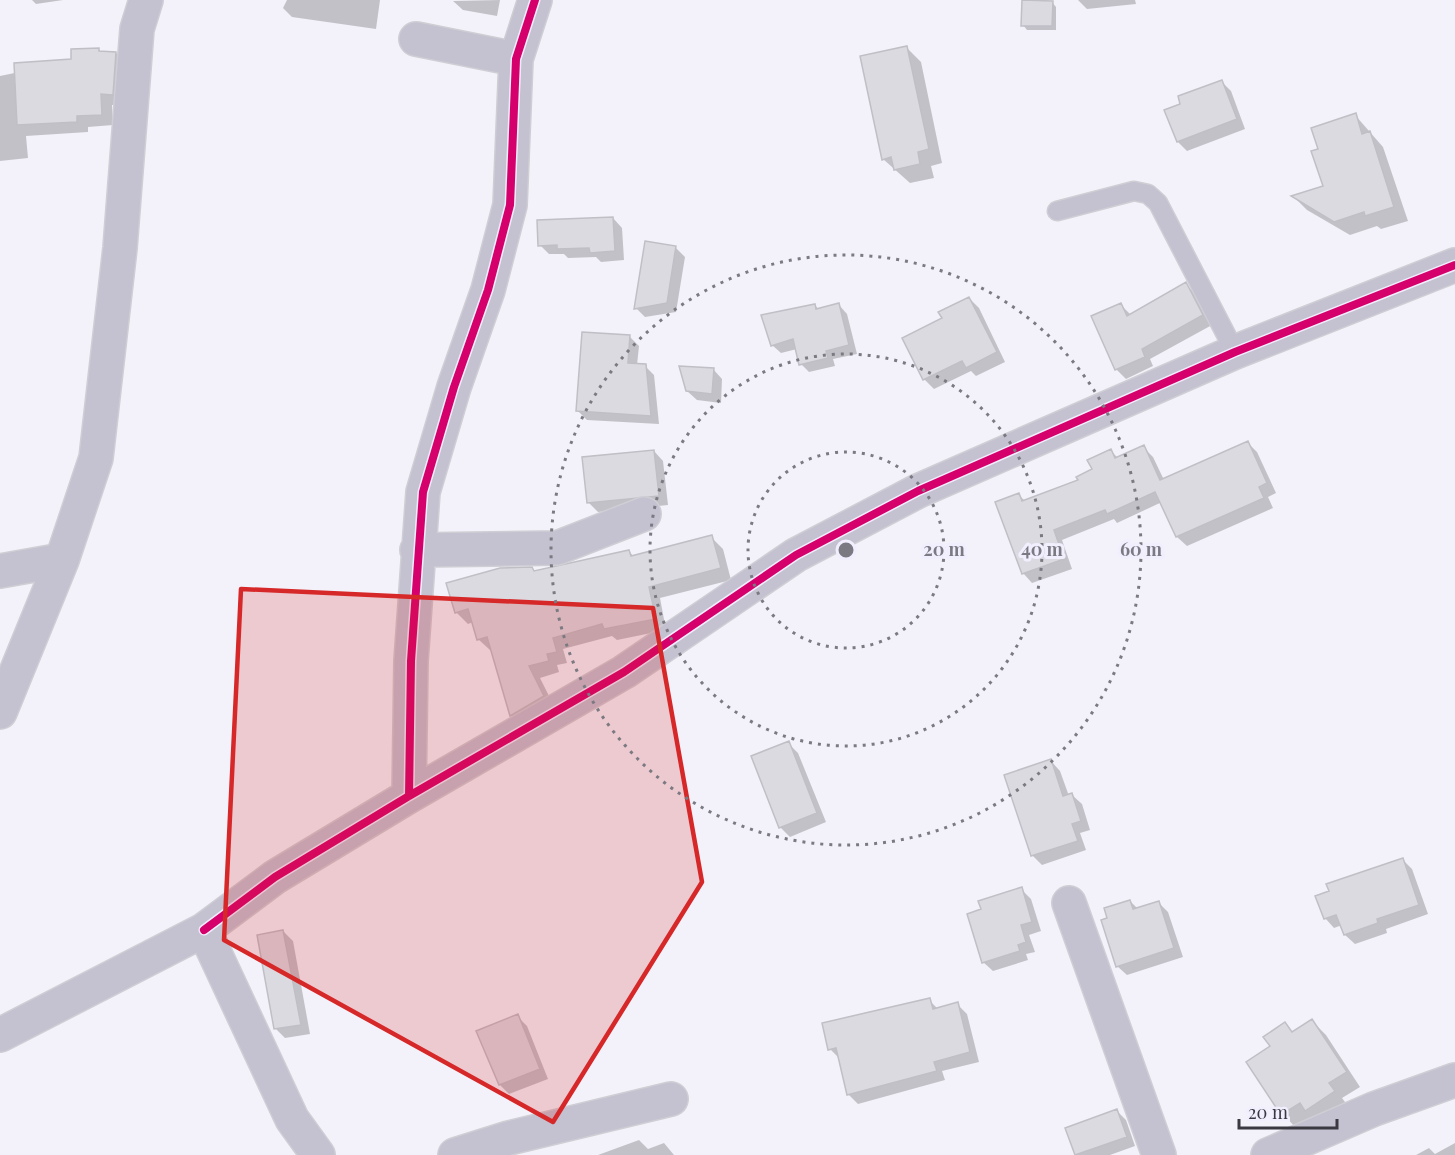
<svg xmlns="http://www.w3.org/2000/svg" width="1455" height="1155" font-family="'Playfair Display',serif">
  <rect width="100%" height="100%" fill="#f3f2fa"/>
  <path fill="#0003" d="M32,0H63L36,4Z
    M287,0H380L376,29L292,17L283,8Z
    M500,0L497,16L463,10L453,1Z
    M1078,0H1135L1136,4L1087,9Z
    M1052,2L1056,7V30H1027L1023,25Z
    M907,48L921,62L942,163L931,166L934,178L910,183L883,159Z
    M98,49L101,52L116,53L127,64L124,105H112L113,125L88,127V132L26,136L28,158L0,161V76L73,61Z
    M1221,81L1231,91L1245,129L1187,151L1178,142L1182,105Z
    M1355,115L1383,147L1408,221L1381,229L1377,226L1350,235L1307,210L1294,197L1325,187L1320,150Z
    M613,218L622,228L624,260L601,262L596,257L568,258L564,254H549L540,245Z
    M675,247L685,257L676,312L645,317L636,308Z
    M1186,284L1195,294L1212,325L1150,359L1153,366L1126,379L1116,369L1120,304L1131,315Z
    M969,298L979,308L1005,362L976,376L971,371L934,389L924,379L944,319Z
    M815,305L819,310L839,305L847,314L857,354L833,359L835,366L809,372L801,364L797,349L781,353L772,345Z
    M630,337L639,346L637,365L645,366L654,375L659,424L587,420L578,411Z
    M713,369L722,379L721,403L697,400L687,391Z
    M1248,443L1257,452L1276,493L1268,497L1273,508L1187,546L1177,537L1162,502L1117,523L1114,519L1062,540L1072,569L1032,583L1023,573L1019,495L1025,501L1080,481L1111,451L1118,458L1143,447L1153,457L1164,480Z
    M654,451L663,461L668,505L598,512L588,502Z
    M711,537L723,549L731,580L660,598L666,630L617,640L612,636L563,649L567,663L557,665L559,672L540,678L555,708L522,727L511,716L492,650H490L478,639L473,622L468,624L456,612L532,569L535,572L629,551L634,557Z
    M788,743L798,753L826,822L790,837L780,827Z
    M1051,761L1060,771L1069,796L1072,795L1082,804L1090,830L1080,833L1086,850L1042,865L1032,855Z
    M1403,860L1412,869L1428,914L1386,929L1387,933L1355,944L1345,935L1342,925L1334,928L1325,918Z
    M1021,889L1031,899L1041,931L1029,935L1035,952L1026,954L1028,960L993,971L983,962V910Z
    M1130,901L1138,909L1159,903L1168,912L1183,957L1127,975L1117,966L1108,919Z
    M283,931L293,941L310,1034L285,1038L276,1029Z
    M929,1000L938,1009L957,1004L967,1014L979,1062L942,1071L945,1080L858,1104L848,1094L839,1058L830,1049Z
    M517,1016L527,1026L548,1079L509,1094L500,1085Z
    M1312,1021L1326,1035L1360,1087L1342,1098L1348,1106L1297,1129L1283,1114L1248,1063L1272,1047L1285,1024L1293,1033Z
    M1117,1111L1126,1120L1135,1146L1110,1155H1077Z
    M639,1140L648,1149L664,1143L674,1155H598Z
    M1455,1143V1155H1416L1429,1148L1435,1154Z"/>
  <path fill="#dbdae1" stroke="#c0bfc6" stroke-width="1.5" d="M1022,0L1053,1L1052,26H1021Z
    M907,46L929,149L918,152L920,164L894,170L891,157L882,160L860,56Z
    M99,48V51L116,52L113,95L101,94L102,115L77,116V122L17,125L14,63L71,59V49Z
    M1222,80L1237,119L1177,142L1164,110L1180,104L1178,96Z
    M1356,113L1362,134L1370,131L1394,207L1365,216L1364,212L1334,222L1291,196L1323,186L1311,151L1318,149L1311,128Z
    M613,217L615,251L590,253L589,248L557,249V245L538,246L537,220Z
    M645,241L676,246L667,303L634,309Z
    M1186,282L1203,315L1142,349L1145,357L1115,370L1091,316L1121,303L1127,316Z
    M969,297L997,352L966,368L962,361L923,380L902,338L942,318L938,312Z
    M839,303L849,345L826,351L828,358L799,365L793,339L771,346L761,315L815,304L816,309Z
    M582,332L630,335L628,363L646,364L651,416L576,411Z
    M679,366L714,368L712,394L686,391Z
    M1248,441L1267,483L1259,487L1264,498L1176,537L1155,492L1107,514L1105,510L1054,530L1064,559L1022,574L995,502L1019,493L1022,501L1078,480L1076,477L1092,469L1087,460L1111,449L1115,458L1144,445L1160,480Z
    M654,450L659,496L587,503L582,457Z
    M712,535L721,568L649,587L656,619L604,629L602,624L553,638L557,652L547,654L549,661L529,666L544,696L510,716L487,637L477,640L468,609L455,613L446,583L500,568L532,567L534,571L629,550L631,556Z
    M789,741L817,813L779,828L751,756Z
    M1051,759L1063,796L1072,793L1081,821L1072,824L1078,841L1031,856L1004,775Z
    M1403,858L1419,905L1377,919L1378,923L1344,935L1336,915L1324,919L1315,896L1329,891L1326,884Z
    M1022,887L1032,922L1021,925L1026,942L1018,945L1020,951L982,963L967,914L981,909L978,901Z
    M1130,900L1133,909L1159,901L1174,948L1116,967L1101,920L1107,918L1104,908Z
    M283,930L301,1025L274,1029L257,935Z
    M930,998L933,1009L958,1002L970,1052L934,1062L937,1071L847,1095L836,1048L828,1050L822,1023Z
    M518,1014L540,1069L499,1085L476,1031Z
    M1312,1019L1347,1072L1329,1083L1335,1091L1305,1111L1300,1103L1281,1115L1246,1062L1270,1046L1263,1037L1285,1022L1292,1032Z
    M1117,1109L1127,1137L1075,1155L1065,1128Z"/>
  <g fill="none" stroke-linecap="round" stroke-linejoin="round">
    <g stroke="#cfced4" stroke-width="21">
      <path id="lane" d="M1057,211L1134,191L1148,194L1158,203L1235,352"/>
    </g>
    <g stroke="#cfced4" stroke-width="36">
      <path id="street" d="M416,39L516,59
        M417,550L557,548L644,514
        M0,571L62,560
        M0,712L62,560L96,458L120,248L137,29L146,0
        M409,796L411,661L423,492L454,387L488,290L510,205L516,59L535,0
        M1069,903L1159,1155
        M204,930L275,877L409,796L624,672L796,555L918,491L1235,352L1455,265
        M0,1035L204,930L292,1119L318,1155
        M455,1155L509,1138L671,1099
        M1268,1155L1374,1109L1455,1080"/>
    </g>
    <use href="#lane" stroke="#c4c1d0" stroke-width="18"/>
    <use href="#street" stroke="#c4c1d0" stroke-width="33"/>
    <g stroke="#f1eefe" stroke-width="11">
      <path id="cycleway" d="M409,796L411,661L423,492L454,387L488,290L510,205L516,59L535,0
        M204,930L275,877L409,796L624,672L796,555L918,491L1235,352L1455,265"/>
    </g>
    <use href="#cycleway" stroke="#d6006c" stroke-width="8"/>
  </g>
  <path fill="#d62828" fill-opacity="0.2" stroke="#d62828" stroke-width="4.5" stroke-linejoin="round" d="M241,589L653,608L702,882L553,1122L224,940Z"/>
  <g fill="none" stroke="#7b7981" stroke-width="3" stroke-dasharray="3 6">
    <circle cx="846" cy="550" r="98"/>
    <circle cx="846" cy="550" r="196"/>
    <circle cx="846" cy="550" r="295"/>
  </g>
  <circle cx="846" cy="550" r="9" fill="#7b7981" stroke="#f1eefe" stroke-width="3"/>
  <g font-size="18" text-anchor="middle" font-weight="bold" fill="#7b7981" stroke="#f1eefe" stroke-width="6" stroke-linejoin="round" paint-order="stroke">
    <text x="944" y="556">20 m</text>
    <text x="1042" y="556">40 m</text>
    <text x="1141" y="556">60 m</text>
  </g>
  <path d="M1239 1119v9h98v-9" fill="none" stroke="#3a3840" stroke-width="3"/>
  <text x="1248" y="1119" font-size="18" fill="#3a3840" stroke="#f1eefe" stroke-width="4.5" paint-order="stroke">20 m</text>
</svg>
